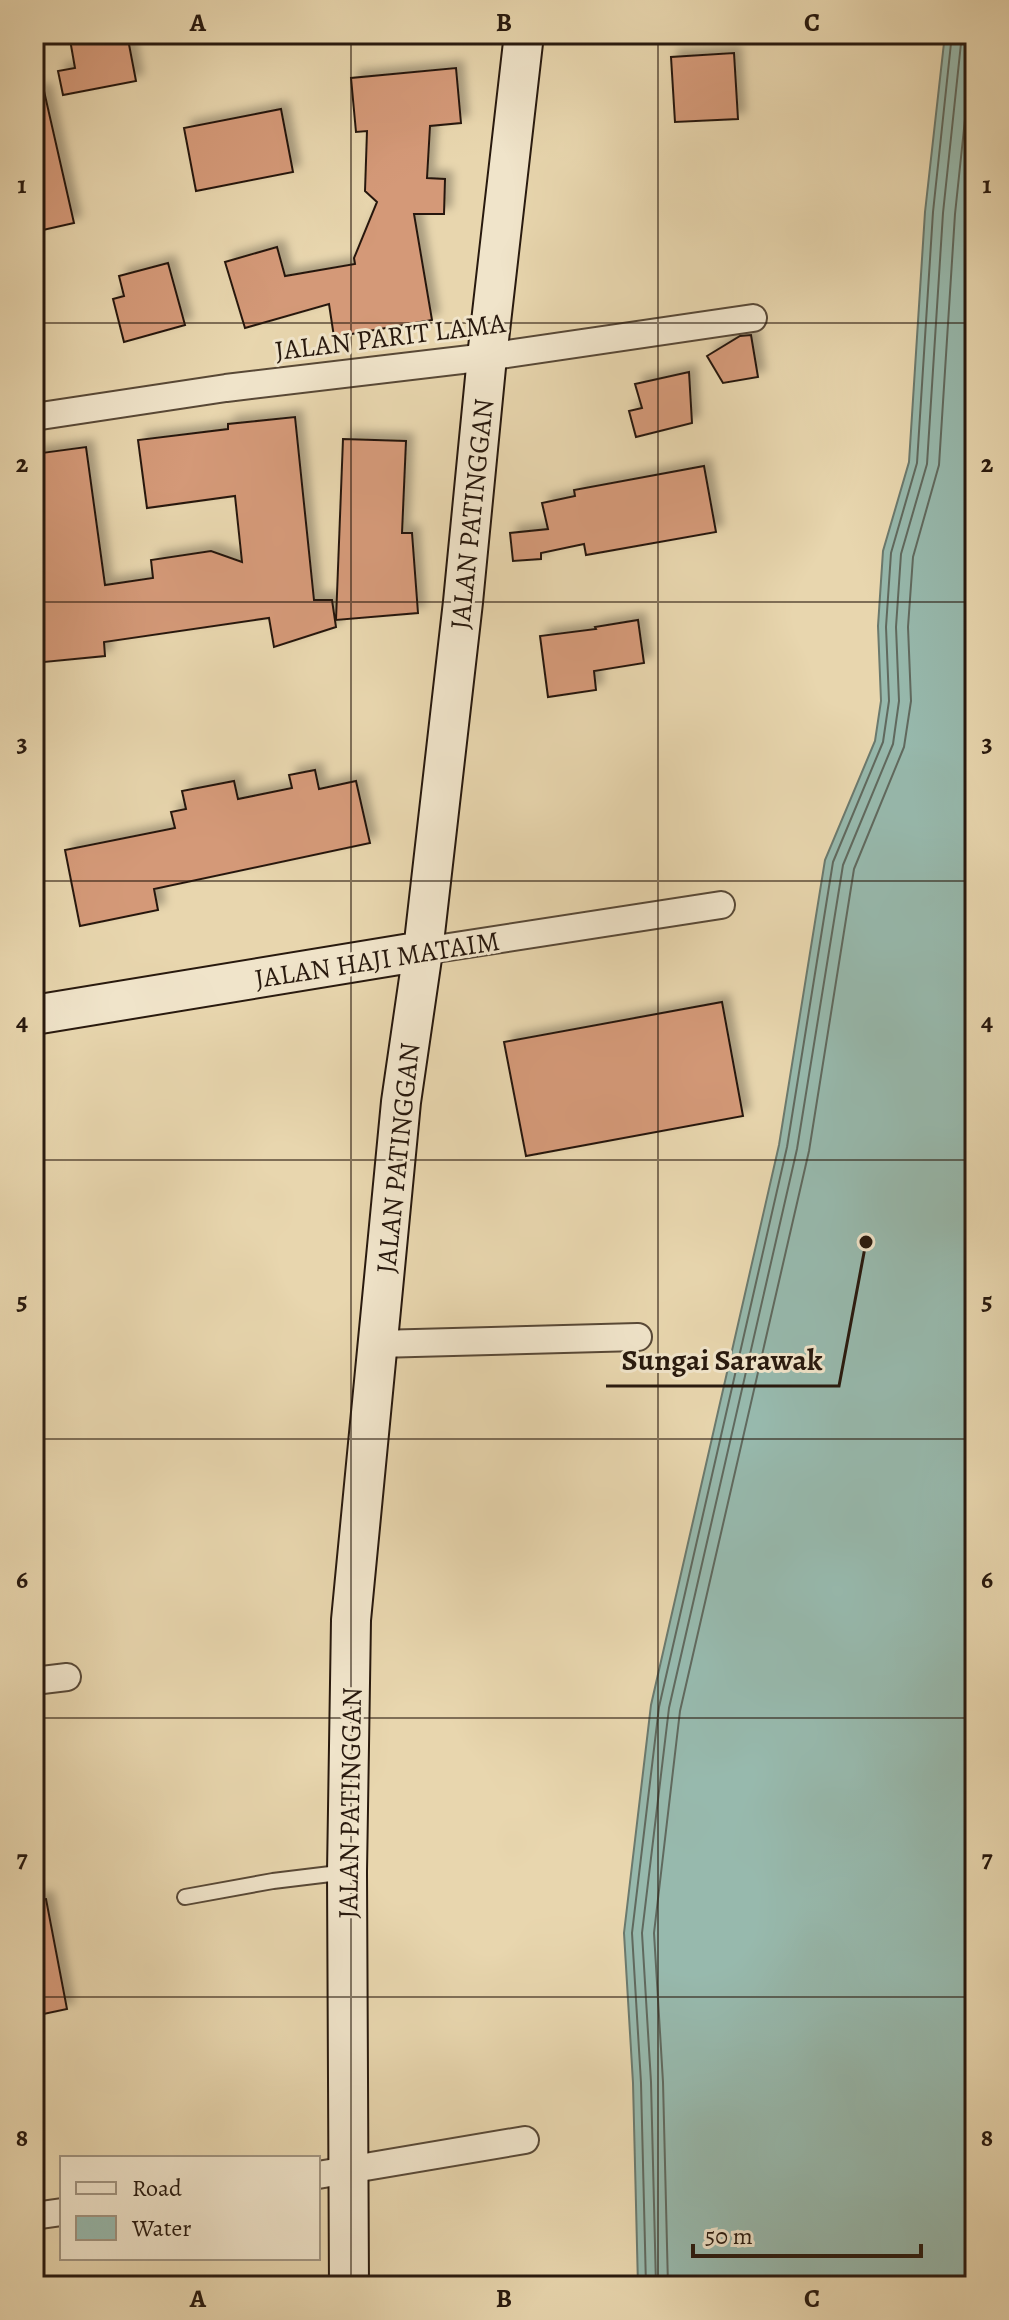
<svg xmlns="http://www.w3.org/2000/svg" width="1009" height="2320" font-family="Alegreya,serif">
  <defs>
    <filter id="shadow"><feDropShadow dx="7" dy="-7" stdDeviation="4" flood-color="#0004"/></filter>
  </defs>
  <rect width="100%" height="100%" fill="#e8d6ae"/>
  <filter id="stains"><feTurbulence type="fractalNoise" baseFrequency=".0025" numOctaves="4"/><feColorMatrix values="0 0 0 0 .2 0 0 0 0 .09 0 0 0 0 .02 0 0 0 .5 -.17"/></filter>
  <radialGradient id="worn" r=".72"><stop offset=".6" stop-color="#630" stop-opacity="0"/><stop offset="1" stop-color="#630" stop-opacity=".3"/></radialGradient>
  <path fill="#97b9ad" stroke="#6b796d" stroke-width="2" d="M945,34H975V2286H638L633,2083L624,1933L651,1705L779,1145L825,860L875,741L881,701L878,626L883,551L909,462L925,212Z"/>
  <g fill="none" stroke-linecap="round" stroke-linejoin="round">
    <path stroke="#60695e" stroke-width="2" d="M646,2286L641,2083L632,1933L659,1707L787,1147L833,862L883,742L889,701L886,627L891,553L917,463L933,212L952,34
      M656,2286L651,2082L642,1933L669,1708L797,1149L843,865L893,744L899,701L896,627L901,554L927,464L943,213L962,34
      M668,2286L663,2082L654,1933L680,1711L809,1151L854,869L904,747L911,701L908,627L913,557L939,465L955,214L974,34"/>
  </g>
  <path fill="#d49978" stroke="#28190e" stroke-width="2" filter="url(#shadow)" d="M69,34H127L136,81L63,95L58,71L75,68Z
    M734,53L738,119L675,122L671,57Z
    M456,68L461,123L430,126L427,178L445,179L444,214H414L432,320L334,337L329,304L245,328L225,262L277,247L285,276L355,264L354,258L377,202L365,191L367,131L356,132L351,78Z
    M44,91L74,223L34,232V92Z
    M281,109L293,172L196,191L184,128Z
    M168,263L185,325L124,342L113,299L124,296L119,276Z
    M751,335L758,377L723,383L707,356L740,336Z
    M689,372L692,423L636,437L629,411L642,408L635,384Z
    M295,417L314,600H332L336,627L274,647L269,618L104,642L105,656L34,663V454L86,447L105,585L153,578L151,560L211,551L242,562L235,496L147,508L138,440L228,429V424Z
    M343,439L406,441L402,533H412L418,613L336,620Z
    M704,466L716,532L586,555L584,544L541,553V559L513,561L510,533L548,529L542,503L575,496L574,490Z
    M638,620L644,663L594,671L596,690L548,697L540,636L596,629L595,627Z
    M315,770L319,789L356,781L370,843L154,889L158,910L80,926L65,850L175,828L171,812L186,809L182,791L234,781L238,799L292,788L289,775Z
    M722,1002L743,1116L526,1156L504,1042Z
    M46,1899L67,2009L34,2016V1900Z"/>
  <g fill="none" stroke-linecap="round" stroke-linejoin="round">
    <g stroke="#584836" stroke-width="18">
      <path id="lane" d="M185,1897L273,1881L347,1872"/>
    </g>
    <g stroke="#584836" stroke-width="30">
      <path id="street" d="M34,417L226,388L487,357L753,318
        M423,951L721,905
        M377,1344L638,1337
        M34,1681L67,1677
        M318,2175L525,2140
        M34,2216L62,2212"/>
    </g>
    <g stroke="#28190e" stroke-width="42">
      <path id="secondary" d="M34,1015L423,951
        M349,2286L347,1872L351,1620L401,1102L423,951L463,602L487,357L524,34"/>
    </g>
    <use href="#lane" stroke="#f0e4ca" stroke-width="14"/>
    <use href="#street" stroke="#f0e4ca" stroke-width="26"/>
    <use href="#secondary" stroke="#f0e4ca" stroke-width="38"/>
  </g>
  <path fill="none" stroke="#28190e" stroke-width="2" stroke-opacity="0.55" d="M351,34V2286M658,34V2286M34,323H975M34,602H975M34,881H975M34,1160H975M34,1439H975M34,1718H975M34,1997H975"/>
  <g text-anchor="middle" stroke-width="6" stroke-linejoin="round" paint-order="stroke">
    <g font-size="28" fill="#28190e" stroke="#f0e4ca">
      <text transform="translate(390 336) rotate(-7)" y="10">JALAN PARIT LAMA</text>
      <text transform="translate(471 514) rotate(-84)" y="10">JALAN PATINGGAN</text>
      <text transform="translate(377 959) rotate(-9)" y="10">JALAN HAJI MATAIM</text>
      <text transform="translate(397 1158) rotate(-84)" y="10">JALAN PATINGGAN</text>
      <text transform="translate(349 1803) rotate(-89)" y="10">JALAN PATINGGAN</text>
    </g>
  </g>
  <path fill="none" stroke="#28190e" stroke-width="3" d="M866 1242L839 1386H606"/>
  <circle fill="#28190e" stroke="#f0e4ca" stroke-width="3" cx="866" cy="1242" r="8"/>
  <g font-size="30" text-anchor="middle" font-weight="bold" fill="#28190e" stroke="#f0e4ca" stroke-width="6" stroke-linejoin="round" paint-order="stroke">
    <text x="722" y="1370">Sungai Sarawak</text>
  </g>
  <rect width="1009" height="2320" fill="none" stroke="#e8d6ae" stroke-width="88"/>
  <rect x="60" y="2156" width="260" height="104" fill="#f0e4ca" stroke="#a0937f" stroke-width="2"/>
  <rect x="76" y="2182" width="40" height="12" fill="#f0e4ca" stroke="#a0937f" stroke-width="2"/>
  <text x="132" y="2196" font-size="24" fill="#28190e">Road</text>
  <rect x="76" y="2216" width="40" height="24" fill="#97b9ad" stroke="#a0937f" stroke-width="2"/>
  <text x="132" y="2236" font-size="24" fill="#28190e">Water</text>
  <path d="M693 2244v12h228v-12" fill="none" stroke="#28190e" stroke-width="4"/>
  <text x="705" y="2244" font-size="24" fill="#28190e" stroke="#f0e4ca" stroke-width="6" paint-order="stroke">50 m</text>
  <rect x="44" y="44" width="921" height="2232" fill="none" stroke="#28190e" stroke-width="3"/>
  <g font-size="26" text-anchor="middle" font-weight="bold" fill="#28190e">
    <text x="198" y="31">A</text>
    <text x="504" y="31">B</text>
    <text x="812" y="31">C</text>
    <text x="22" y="193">1</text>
    <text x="987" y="193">1</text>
    <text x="22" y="472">2</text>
    <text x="987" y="472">2</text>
    <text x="22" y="751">3</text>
    <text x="987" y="751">3</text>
    <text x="22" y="1030">4</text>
    <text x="987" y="1030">4</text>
    <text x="22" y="1309">5</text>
    <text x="987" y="1309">5</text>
    <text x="22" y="1588">6</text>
    <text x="987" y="1588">6</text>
    <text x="22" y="1867">7</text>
    <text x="987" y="1867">7</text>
    <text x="22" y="2146">8</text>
    <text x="987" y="2146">8</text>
    <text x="198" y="2307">A</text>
    <text x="504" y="2307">B</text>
    <text x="812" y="2307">C</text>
  </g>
  <rect width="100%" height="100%" filter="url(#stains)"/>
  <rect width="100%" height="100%" fill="url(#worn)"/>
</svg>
